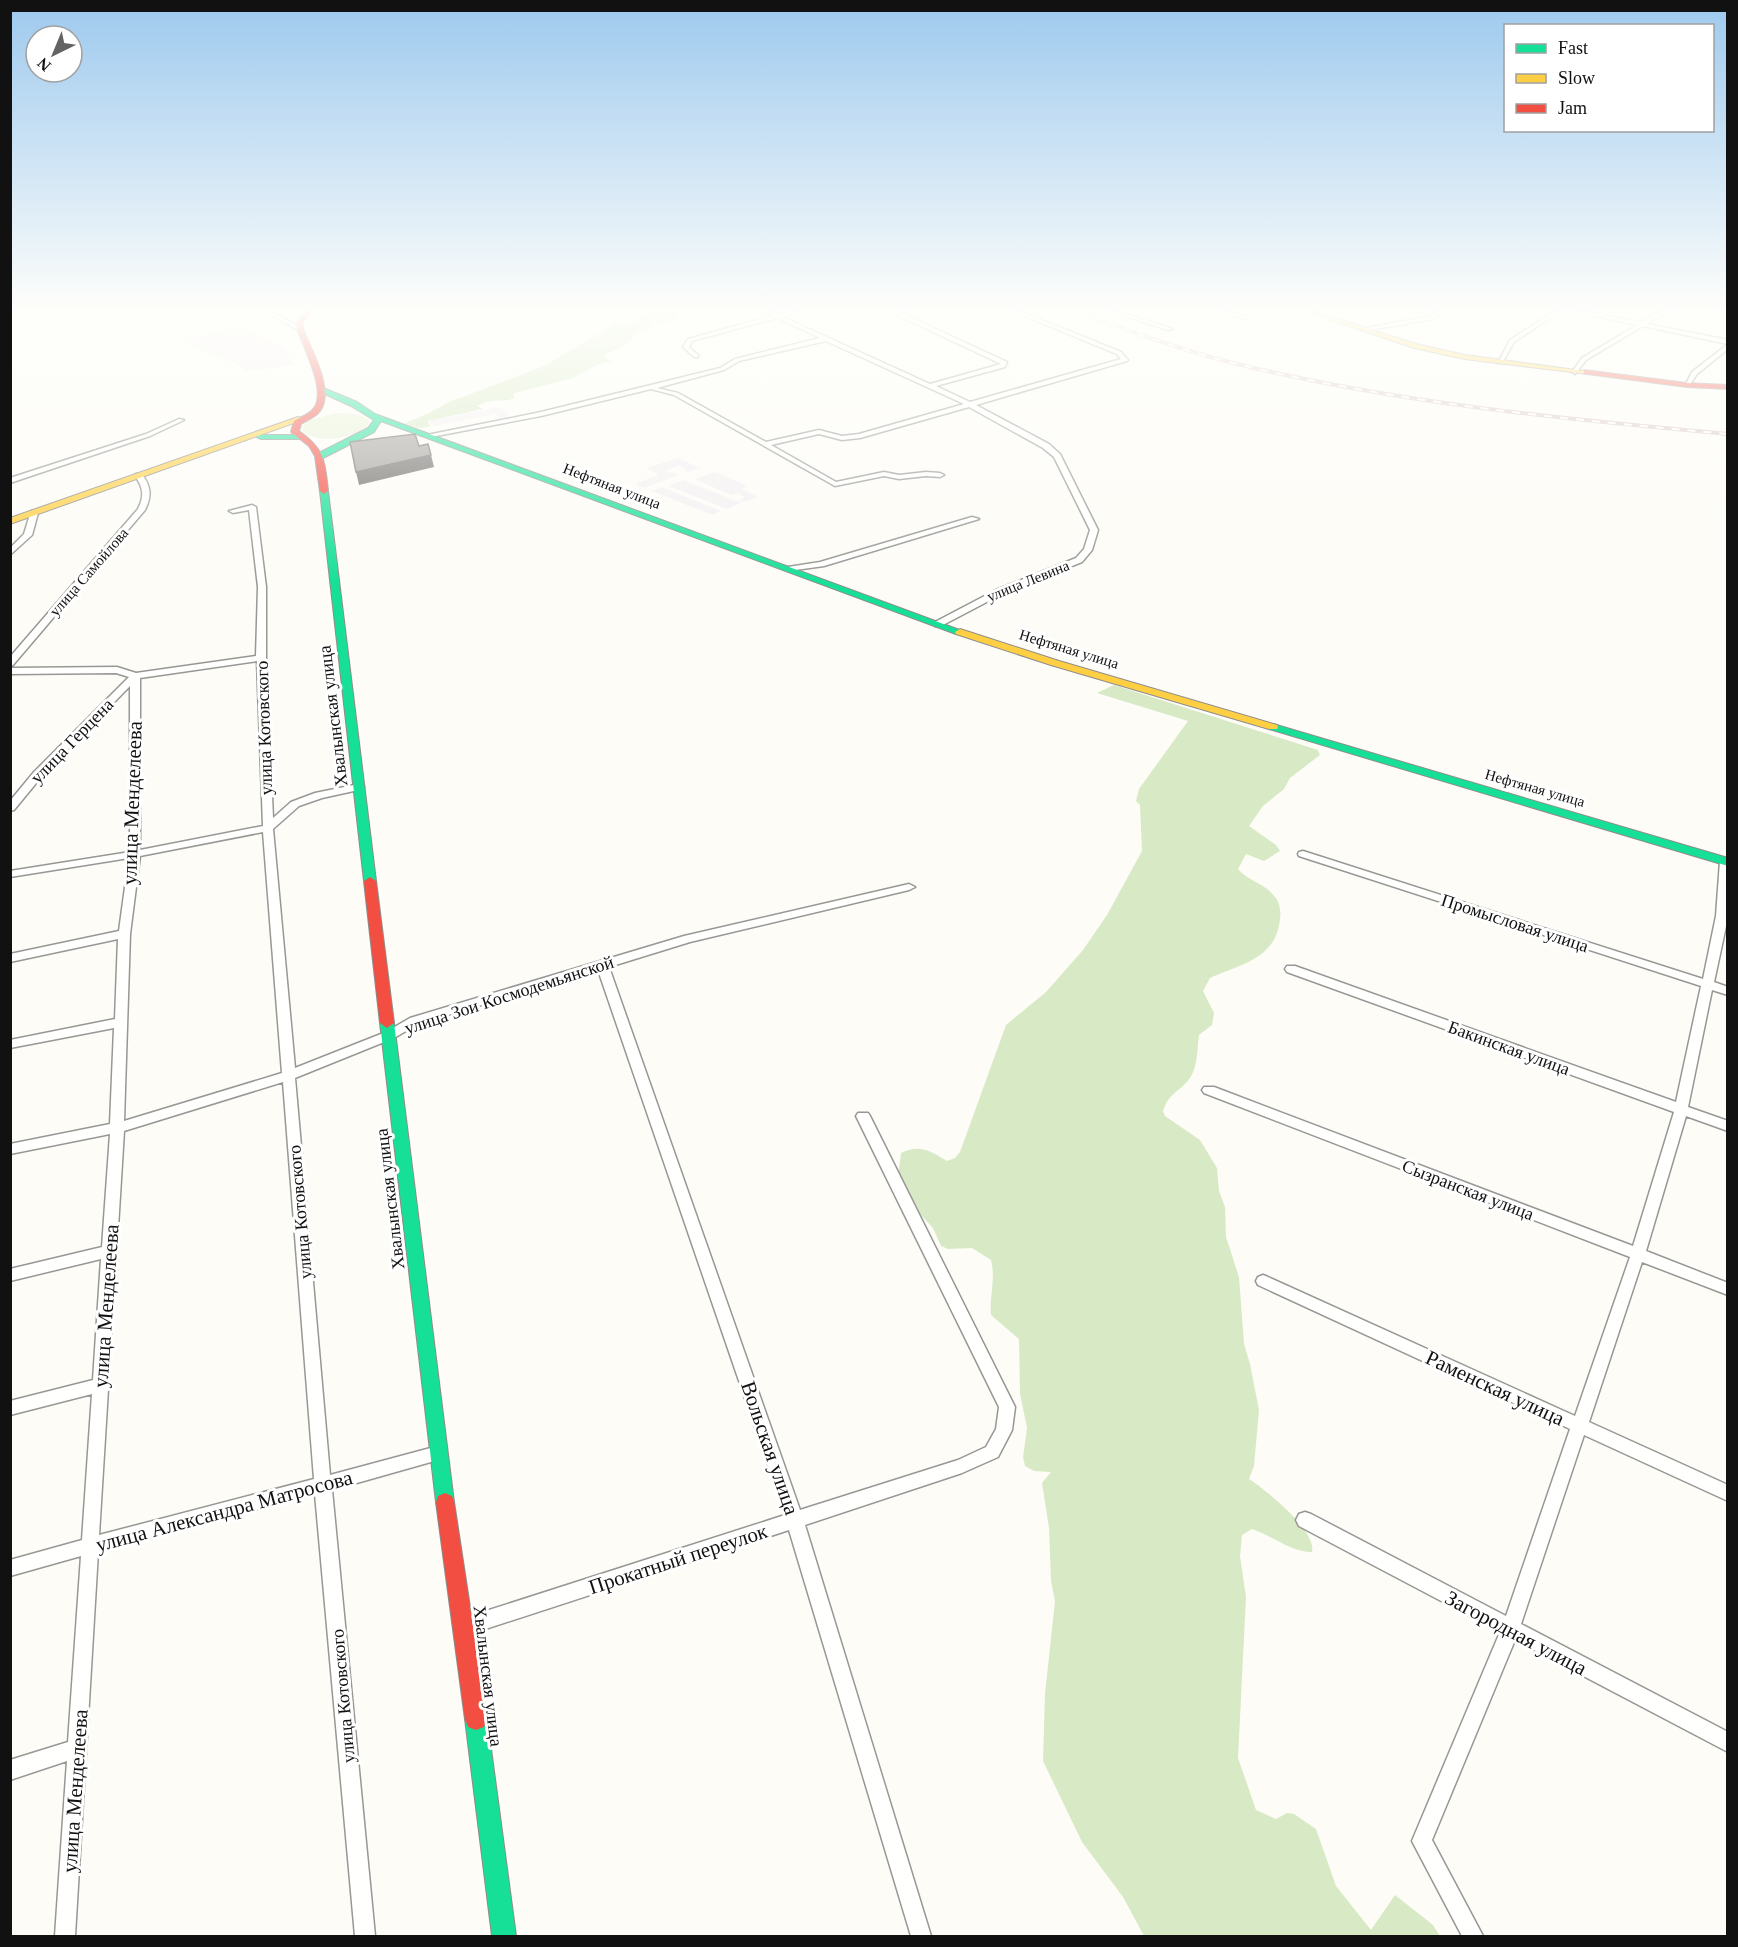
<svg xmlns="http://www.w3.org/2000/svg" width="1738" height="1947" font-family="'Times New Roman',serif">
  <rect width="100%" height="100%" fill="#fdfcf7"/>
  <path fill="#f5f0f3" d="M242,327L284,349L294,365L244,372L239,365L180,340Z
    M500,407L510,416L499,418L495,414L434,426L429,421Z
    M678,458L700,468L688,472L679,465L665,471L679,475L643,488L635,484L659,475L647,468Z
    M715,472L747,486L742,489L758,497L744,502L739,500L745,497L737,493L731,495L695,479Z
    M683,480L741,503L727,509L669,486Z
    M661,487L721,511L712,515L652,491Z"/>
  <path fill="#e7f3d7" d="M336,413L356,414L368,419L369,423C358,439 314,446 301,429L307,421Z"/>
  <path fill="#d8eac5" d="M650,312H684L676,313L678,321L659,322L646,330L634,333C628,349 618,347 603,356L611,361L597,365L573,378L515,393L513,395L515,398C501,403 493,397 477,406L483,409L428,421L430,426C421,430 414,427 405,423L427,414L449,402L544,366L619,322L634,323Z
    M1114,685L1318,750L1320,755L1290,778L1284,789L1263,806L1249,826L1276,845L1280,851L1264,861L1246,854L1238,869C1248,881 1266,884 1275,897C1280,902 1281,913 1280,919C1276,959 1241,964 1210,978L1203,991L1214,1013L1212,1025L1199,1035C1197,1049 1198,1066 1190,1078C1180,1092 1169,1092 1163,1111L1165,1116L1200,1140L1217,1168L1219,1191L1225,1207L1226,1237L1239,1277L1244,1344L1250,1364L1259,1410L1254,1466L1249,1479C1266,1490 1317,1531 1312,1552C1291,1552 1273,1536 1252,1529L1242,1535L1240,1556L1246,1597L1238,1758L1256,1810L1276,1819L1287,1813L1294,1814L1316,1829L1336,1886L1371,1930L1395,1895L1433,1925L1440,1936H1144L1123,1897L1082,1842L1043,1761L1045,1694L1055,1601L1051,1581L1049,1528L1042,1483L1051,1472L1034,1471L1025,1466L1023,1457L1027,1428L1020,1394L1019,1339L991,1315C989,1296 996,1280 991,1260L972,1248L948,1249L941,1246L933,1228L910,1203L898,1176L901,1153C920,1144 930,1151 947,1161L955,1158L960,1152L1006,1025L1046,992L1083,950L1107,915L1142,851L1140,805L1136,801L1139,789L1188,721L1097,693Z"/>
  <g fill="none" stroke-linecap="round" stroke-linejoin="round">
    <g stroke="#979795" stroke-width="3">
      <path id="street" d="M765,312H772L778,314L796,312L783,317L930,384L1001,364L895,314V312H899L1007,362L1005,367L936,386L970,402L1121,359L1117,354L1015,312H1022L1121,352L1128,360L1127,361L976,405L1049,444L1060,454L1098,530L1092,550L1082,562L1002,594L941,626H935V622L996,590L1076,558L1084,549L1090,530L1054,457L1043,448L969,407L860,438L842,440L819,434L771,445L836,482L884,472L899,475L926,472L940,473L944,475L940,477L926,476L899,479L884,476L835,486L674,395L651,389L541,416L431,437L427,435L541,412L720,368L735,359L820,338L777,318L692,341L689,347L698,355V357H694L683,347L688,339L772,316ZM826,341L964,404L859,434L842,436L819,430L766,442L678,393L657,388L724,370L739,361Z
        M1112,312H1120L1173,329L1168,330Z
        M1221,312H1229L1248,317L1245,319Z
        M1437,312H1443L1433,319L1364,331L1361,329L1431,316Z
        M1553,312H1559L1514,342L1502,363H1498L1510,340Z
        M1578,312H1587L1641,322L1660,312H1666L1647,324L1728,340V344L1643,326L1586,360L1575,374L1572,372L1582,358L1637,325Z
        M271,313H275L303,329L298,330L271,315Z
        M1728,344V349L1697,374L1689,386H1685L1692,372Z
        M179,419L184,420L150,436L10,483V478L146,434Z
        M136,474H142C151,487 152,496 145,510L13,665L10,666V657L138,509C144,497 144,488 135,476Z
        M252,505L256,507L266,587V658L273,818L291,802L315,793L359,784L364,787L363,789L322,798L299,806L273,829L295,1068L386,1032L410,1018L684,936L909,884L915,887L909,890L690,942L609,967L800,1510L958,1460L986,1447L996,1429L999,1407L856,1116L858,1113H868L870,1116L1015,1407L1012,1430L998,1457L962,1473L805,1525L931,1936H911L789,1530L464,1636L458,1633L455,1627L458,1621L464,1618L785,1515L598,970L418,1024L394,1038L295,1078L330,1475L438,1446L444,1448L446,1453L444,1458L438,1460L332,1490L375,1936H355L315,1494L98,1552L75,1936H55L67,1761L10,1780V1760L68,1742L81,1556L10,1576V1560L82,1540L92,1394L10,1415V1401L93,1380L101,1259L10,1281V1269L102,1247L110,1134L10,1154V1144L110,1124L114,1028L10,1048V1040L115,1019L118,939L10,962V954L119,931L129,858L10,877V871L130,852V686L42,776L14,810L10,811V801L34,772L129,677L116,673L10,674V668L117,667L136,673L256,656L258,587L249,510L233,513L229,511ZM257,661L263,826L140,850V678ZM263,832L282,1073L124,1121L130,934L140,856ZM283,1082L314,1479L99,1535L124,1131Z
        M31,511L38,513L32,535L10,555V548L24,534Z
        M972,517L979,519L824,566L788,571L784,569L788,567L820,562Z
        M1303,851L1703,979L1716,916L1720,861L1721,859L1728,858V917L1714,982L1728,987V995L1712,990L1688,1107L1728,1121V1131L1686,1116L1646,1251L1728,1283V1295L1642,1262L1589,1422L1728,1485V1501L1584,1435L1521,1624L1728,1732V1752L1515,1640L1432,1840L1483,1936H1462L1412,1841L1500,1632L1299,1526L1296,1520L1299,1514L1305,1512L1311,1514L1506,1616L1570,1429L1258,1285L1256,1281L1258,1277L1263,1275L1268,1277L1575,1416L1630,1257L1204,1093L1202,1090L1204,1087H1214L1633,1246L1674,1112L1287,972L1285,969L1287,966H1295L1676,1102L1701,986L1299,856L1298,854L1299,852Z"/>
    </g>
    <g stroke="#8e8d8b" stroke-width="2">
      <path id="fast" d="M321,387L357,402L375,414L965,632L964,634H956L381,421L374,432L323,458H317V454L368,428L374,420L351,406L318,391V387Z
        M258,435H301L305,437L301,439H261L257,437Z
        M324,488L328,491L376,881L370,885L364,881L320,491Z
        M1273,724L1728,858V866L1269,729V725Z
        M387,1018L394,1023L454,1502L452,1508L445,1511L438,1508L436,1502L380,1023Z
        M476,1708L484,1711L487,1719L516,1936H492L465,1719L468,1711Z"/>
    </g>
    <g stroke="#8e8d8b" stroke-width="2">
      <path id="slow" d="M1308,312H1316L1416,344L1465,355L1591,372L1587,374L1465,359L1414,348Z
        M298,417L305,419L10,524V518Z
        M960,629L1059,661L1277,725L1278,727L1277,729H1269L1051,665L956,634L955,632Z"/>
    </g>
    <g stroke="#8e8d8b" stroke-width="2">
      <path id="jam" d="M305,312H311L303,322V329C311,349 335,391 320,411C316,417 307,420 301,424L299,431C325,449 325,462 328,491L324,494L320,491L315,456L309,446L291,432L294,421C301,417 310,414 314,408C327,391 303,346 297,329V322Z
        M1584,370L1687,383L1728,385V389L1687,387L1587,374H1584Z
        M370,877L376,881L394,1023L387,1028L380,1023L364,881Z
        M445,1493L452,1496L454,1502L487,1719L484,1727L476,1730L468,1727L465,1719L436,1502L438,1496Z"/>
    </g>
    <use href="#street" fill="#fffffe" fill-rule="evenodd"/>
    <use href="#fast" fill="#16e098" fill-rule="evenodd"/>
    <use href="#slow" fill="#ffcf43" fill-rule="evenodd"/>
    <use href="#jam" fill="#f24e42" fill-rule="evenodd"/>
    <g stroke="#d9c6c7" stroke-width="4">
      <path id="rail" d="M1077,312C1130,331 1183,351 1237,364C1398,403 1563,419 1728,434"/>
    </g>
    <use href="#rail" stroke="#fff" stroke-width="2" stroke-dasharray="8" stroke-linecap="butt"/>
  </g>
  <path fill="#716f6d" d="M431,455L434,467L359,485L356,472Z"/>
  <path fill="#a19f9c" stroke="#716f6d" stroke-width="1.5" d="M415,434L419,446L428,444L431,455L356,472L350,442Z"/>
  <linearGradient id="sky" x2="0" y2="1"><stop stop-color="#9dc9ee"/><stop offset="0.53" stop-color="#fefefb"/><stop offset="1" stop-color="#fefefb" stop-opacity="0"/></linearGradient>
  <rect width="1738" height="584" fill="url(#sky)"/>
  <g text-anchor="middle" stroke-width="6" stroke-linejoin="round" paint-order="stroke">
    <g font-size="15" fill="#111" stroke="#fff">
      <text transform="translate(612 486) rotate(21)" y="5">Нефтяная улица</text>
      <text transform="translate(89 572) rotate(-49)" y="5">улица Самойлова</text>
      <text transform="translate(1028 581) rotate(-22)" y="5">улица Левина</text>
      <text transform="translate(1069 649) rotate(17)" y="5">Нефтяная улица</text>
      <text transform="translate(1535 788) rotate(16)" y="5">Нефтяная улица</text>
    </g>
    <g font-size="18" fill="#111" stroke="#fff">
      <text transform="translate(333 716) rotate(-97)" y="6">Хвалынская улица</text>
      <text transform="translate(264 728) rotate(-92)" y="6">улица Котовского</text>
      <text transform="translate(72 741) rotate(-46)" y="6">улица Герцена</text>
      <text transform="translate(1515 923) rotate(18)" y="6">Промысловая улица</text>
      <text transform="translate(509 995) rotate(-18)" y="6">улица Зои Космодемьянской</text>
      <text transform="translate(1509 1048) rotate(20)" y="6">Бакинская улица</text>
      <text transform="translate(1468 1190) rotate(21)" y="6">Сызранская улица</text>
      <text transform="translate(390 1199) rotate(-97)" y="6">Хвалынская улица</text>
      <text transform="translate(300 1212) rotate(-95)" y="6">улица Котовского</text>
      <text transform="translate(488 1676) rotate(83)" y="6">Хвалынская улица</text>
      <text transform="translate(343 1696) rotate(-95)" y="6">улица Котовского</text>
    </g>
    <g font-size="21" fill="#111" stroke="#fff">
      <text transform="translate(132 803) rotate(-88)" y="7">улица Менделеева</text>
      <text transform="translate(106 1306) rotate(-86)" y="7">улица Менделеева</text>
      <text transform="translate(1495 1388) rotate(25)" y="7">Раменская улица</text>
      <text transform="translate(770 1448) rotate(71)" y="7">Вольская улица</text>
      <text transform="translate(224 1511) rotate(-15)" y="7">улица Александра Матросова</text>
      <text transform="translate(678 1559) rotate(-18)" y="7">Прокатный переулок</text>
      <text transform="translate(1516 1633) rotate(28)" y="7">Загородная улица</text>
      <text transform="translate(75 1791) rotate(-86)" y="7">улица Менделеева</text>
    </g>
  </g>
  <rect width="1738" height="1947" fill="none" stroke="#111111" stroke-width="24"/>
  <rect x="1504" y="24" width="210" height="108" fill="#ffffff" stroke="#a0a0a0" stroke-width="1.5"/>
  <rect x="1516" y="44" width="30" height="9" fill="#16e098" stroke="#a0a0a0" stroke-width="1.5"/>
  <text x="1558" y="54" font-size="18" fill="#111111">Fast</text>
  <rect x="1516" y="74" width="30" height="9" fill="#ffcf43" stroke="#a0a0a0" stroke-width="1.5"/>
  <text x="1558" y="84" font-size="18" fill="#111111">Slow</text>
  <rect x="1516" y="104" width="30" height="9" fill="#f24e42" stroke="#a0a0a0" stroke-width="1.5"/>
  <text x="1558" y="114" font-size="18" fill="#111111">Jam</text>
  <g transform="translate(54 54) rotate(223)"><circle r="28" fill="#ffffff" stroke="#a0a0a0" stroke-width="1.5"/>
  <path d="M0-4.5L10 22L0 15L-10 22Z" fill="#646362"/>
  <text y="-9" font-size="16" font-weight="bold" text-anchor="middle" fill="#111111">N</text>
  </g>
</svg>
